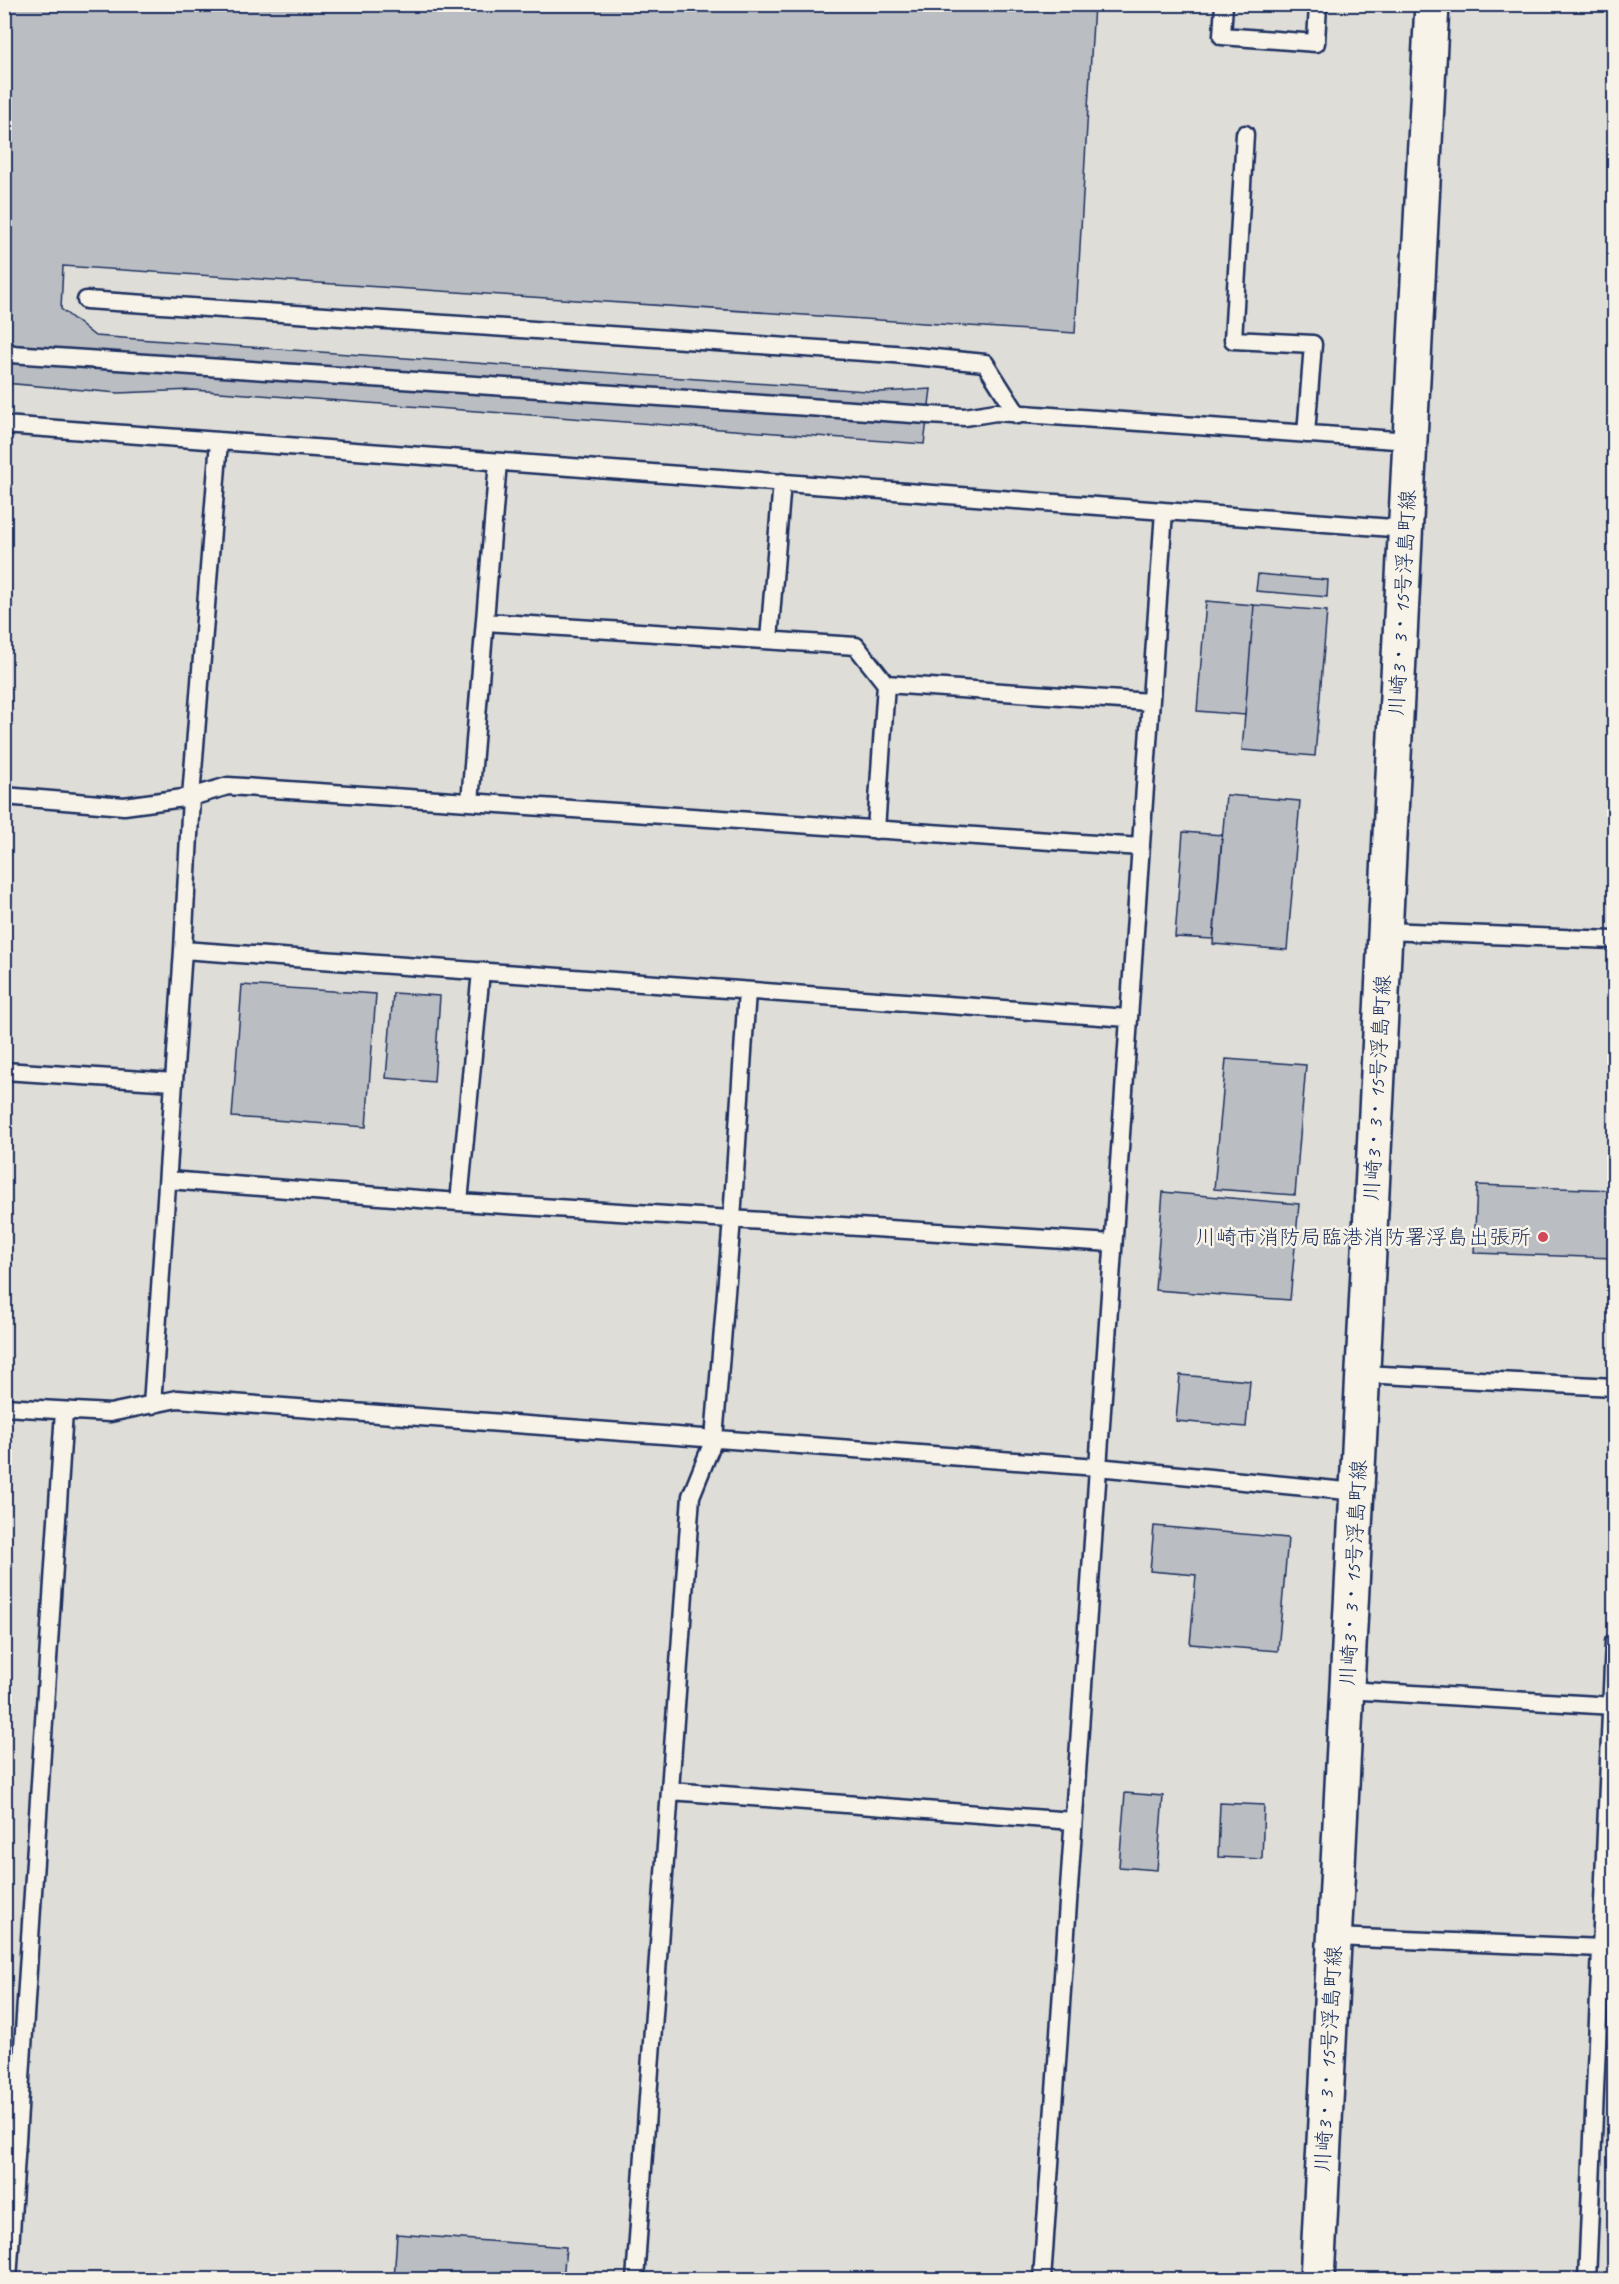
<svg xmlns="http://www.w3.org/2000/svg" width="1619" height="2284" font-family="Caveat,'Klee One',sans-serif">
  <rect width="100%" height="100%" fill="#eeebe2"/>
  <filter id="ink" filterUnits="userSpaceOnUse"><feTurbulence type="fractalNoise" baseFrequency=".0167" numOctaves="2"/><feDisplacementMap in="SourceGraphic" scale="12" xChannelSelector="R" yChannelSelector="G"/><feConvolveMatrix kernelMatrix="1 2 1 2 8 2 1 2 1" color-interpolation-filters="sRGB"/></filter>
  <g filter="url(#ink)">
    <path fill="#deddd8" d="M5,5H1614V2279H5Z"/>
    <path fill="#babdc2" stroke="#1b2f5e" stroke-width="1.5" d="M4,4H1094L1075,333L63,266L61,309L95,336L880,392L931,389L924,444L193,390L118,393L4,383Z
      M1258,574L1328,580L1327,597L1256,591Z
      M1206,601L1254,605L1245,715L1197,711Z
      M1254,605L1327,611L1315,756L1242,750Z
      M1226,795L1300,801L1287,950L1213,944Z
      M1183,832L1222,835L1213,939L1175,937Z
      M242,985L376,994L366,1127L232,1117Z
      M393,993L440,996L434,1082L386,1078Z
      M1226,1059L1306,1065L1295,1195L1214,1189Z
      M1477,1185L1614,1190V1258L1474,1253Z
      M1163,1192L1299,1204L1290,1300L1155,1290Z
      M1180,1375L1250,1381L1246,1427L1176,1421Z
      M1154,1526L1288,1538L1278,1651L1190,1644L1196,1575L1150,1571Z
      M1125,1793L1163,1796L1157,1870L1119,1867Z
      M1220,1803L1264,1805L1262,1859L1218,1857Z
      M397,2234L566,2247L563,2280H394Z"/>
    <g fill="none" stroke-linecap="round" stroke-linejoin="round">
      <g stroke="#1b2f5e" stroke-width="21">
        <path id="lane" d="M1224,4L1222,36L1316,43L1318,4
          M1245,134L1233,340L1313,344L1306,434
          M86,300L894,354L985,363L1018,415
          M4,348L11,354L928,415L965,417L996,412L1410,441
          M4,425L1406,529
          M485,622L856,646L886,684L876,830
          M769,640L782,482
          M886,684L1150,702
          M4,796L124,806L191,797L228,786L1141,847
          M470,802L498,462
          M1385,931L1614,940
          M183,950L1128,1018
          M4,1071L174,1082
          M168,1180L459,1202L1112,1243
          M459,1202L481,971
          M1363,1374L1614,1387
          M152,1405L183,950L191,797L219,441
          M4,1407L110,1413L177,1399L1097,1467L1357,1492
          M1347,1690L1614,1706
          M670,1791L1073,1821
          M1334,1937L1602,1948
          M8,2280L64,1411
          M635,2280L691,1496L714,1439L732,1219L747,991
          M1042,2280L1164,511
          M1587,2280L1614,1642"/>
      </g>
      <g stroke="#1b2f5e" stroke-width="38">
        <path id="secondary" d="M1317,2280L1432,4"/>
      </g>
      <use href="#lane" stroke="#f7f3e8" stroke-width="16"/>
      <use href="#secondary" stroke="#f7f3e8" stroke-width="33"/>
    </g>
  </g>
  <circle fill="#d1495b" stroke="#f7f3e8" stroke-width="2" cx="1543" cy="1237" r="6"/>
  <g text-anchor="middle" stroke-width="5" stroke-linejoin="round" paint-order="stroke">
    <g font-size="21" fill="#1b2f5e" stroke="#f7f3e8">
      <text transform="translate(1402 603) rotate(-87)" y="7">川崎3・3・15号浮島町線</text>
      <text transform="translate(1377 1088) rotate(-87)" y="7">川崎3・3・15号浮島町線</text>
      <text transform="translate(1353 1573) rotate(-87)" y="7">川崎3・3・15号浮島町線</text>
      <text transform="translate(1328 2059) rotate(-87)" y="7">川崎3・3・15号浮島町線</text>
    </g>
    <g font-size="21" fill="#1b2f5e" stroke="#f7f3e8" text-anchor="end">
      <text x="1531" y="1244">川崎市消防局臨港消防署浮島出張所</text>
    </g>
  </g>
  <rect width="1619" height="2284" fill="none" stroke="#f7f3e8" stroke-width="24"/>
  <rect x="12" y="12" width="1595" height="2260" fill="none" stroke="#1b2f5e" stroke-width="2" filter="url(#ink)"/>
</svg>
